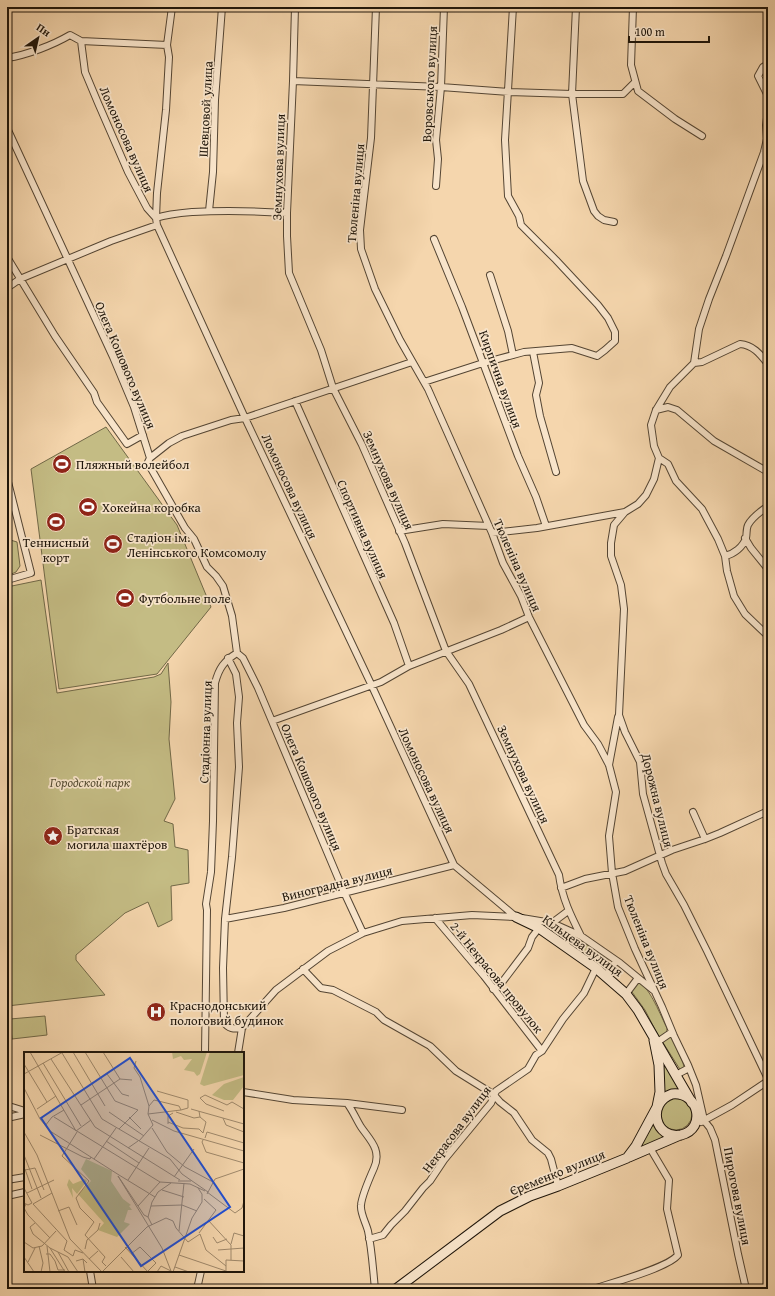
<svg xmlns="http://www.w3.org/2000/svg" width="775" height="1296" font-family="'Gentium Book Plus',serif">
  <rect width="100%" height="100%" fill="#f5d6ad"/>
  <filter id="stains"><feTurbulence type="fractalNoise" baseFrequency=".005" numOctaves="4"/><feColorMatrix values="0 0 0 0 .2 0 0 0 0 .09 0 0 0 0 .02 0 0 0 .5 -.17"/></filter>
  <radialGradient id="worn" r=".72"><stop offset=".6" stop-color="#630" stop-opacity="0"/><stop offset="1" stop-color="#630" stop-opacity=".3"/></radialGradient>
  <path fill="#c4bc84" stroke="#716847" d="M106,427L177,525L211,607L157,674L59,689L31,469Z
    M7,539L17,542L20,566L16,572L7,576Z
    M41,580L57,693L154,677L161,674L168,663L171,702L169,739L175,799L164,821L173,824L175,847L188,850L189,883L171,886L172,920L158,927L148,902L125,913L76,955V960L105,995L7,1006V587Z
    M572,936L576,937L607,959L610,964L609,968H606L572,944L570,939Z
    M639,983C650,987 661,1017 667,1028C667,1034 664,1035 659,1037L645,1010L632,992V989Z
    M45,1016L47,1035L12,1039L10,1019Z
    M669,1036L672,1038L683,1063L684,1067L681,1071L662,1041Z
    M663,1061L682,1090L664,1094Z
    M660 1114a16 16 0 1 1 32 0a16 16 0 1 1-32 0Z
    M654,1123L667,1137L638,1149Z"/>
  <g fill="none" stroke-linecap="round" stroke-linejoin="round">
    <g stroke="#544533" stroke-width="8">
      <path id="street" d="M172,7L167,45L169,57L166,110L157,193L156,218C168,214 181,213 193,212C225,210 256,211 287,213
        M295,7L293,81L287,213V236L289,273L321,350L333,388L362,445L405,543L446,651L469,684L559,875C562,898 571,916 581,936
        M376,7L371,138L360,230L361,249L375,289L400,340L428,389L492,533L503,563L521,596L529,617L584,725L598,744L609,765L616,792L609,836L612,873L618,907L635,949L662,1007L674,1036L688,1065L696,1085L704,1120
        M576,7L572,94L583,181L594,211L598,216L604,220L614,222
        M633,7L631,65L638,91L675,119L702,136
        M81,41L85,72L98,103L128,172L147,208L156,218L157,225L245,418L371,684L454,865L516,917
        M7,58C27,55 53,45 70,35L81,41L167,45
        M768,64L763,67L758,76L768,96
        M293,81L441,87L509,92L572,94H623L635,82
        M7,128L113,357L134,407L150,458L148,462L149,465L185,528L194,539L207,567L216,576L223,586L232,616L237,653
        M436,186L438,159L436,140L441,87L444,7
        M209,211L213,172L215,100L222,7
        M434,239L462,307L518,456L536,497L546,526
        M7,257L55,336L94,393L97,402L127,444L143,435
        M490,275L508,331L513,355
        M7,288L20,279L111,241L157,225
        M533,352L539,383L536,395L540,416L556,472
        M694,363L702,362L740,344C753,345 760,354 768,364
        M424,382L483,363L524,352L572,348L597,356L605,350L615,341V332L608,318L598,305L556,260L521,225L519,216L508,196L505,140L513,7
        M295,401L394,623L409,666
        M656,410L668,407L677,410L714,441L768,472
        M150,458L169,443L182,436L231,420L245,418L412,362
        M659,458L668,464L676,481L702,509L718,539L725,556L727,571L734,596L745,614L768,636
        M7,478L31,573L7,580
        M625,512L614,525L611,543V556L621,585L624,609L619,715L625,732L640,762L643,794L662,863L666,874L684,905L707,951L768,1079
        M399,531L443,524L489,526
        M492,533L537,528L625,512L638,504L646,495L654,479L659,458L654,446L651,425L656,410L670,387L694,363L699,329L709,299L726,256L764,152L767,139L766,125L768,111
        M745,538L751,548L768,569
        M725,556C734,554 743,547 746,538C747,534 746,529 748,525C752,517 760,512 768,506
        M228,658L236,674L239,697L237,723L239,767L232,857L225,919L223,968L224,1022C228,1029 234,1029 242,1028
        M272,721L381,682L409,666L501,630L529,617
        M609,765L618,717
        M693,812L705,839
        M561,888L585,879L625,871L672,850L705,839L720,833L768,811
        M435,918L484,976L542,1051
        M225,919L284,908L454,865
        M552,923L568,911
        M565,946L570,931
        M303,969L321,988L333,990L376,1012L384,1020L430,1046L456,1071L493,1094L500,1102L514,1113L532,1140L548,1153L551,1159L558,1186
        M606,976L616,961
        M493,989L500,985L528,948L532,937L539,928
        M626,994L638,978
        M656,1043L672,1032
        M205,1053L207,910L206,904L211,872L213,821L215,683C219,668 224,661 237,653L243,658L258,688L344,892L363,933
        M238,1053L242,1028L276,990L328,951L363,933L402,921L472,915L516,917L552,923L581,936L620,963L653,990
        M676,1075L689,1068
        M243,1092L293,1100L347,1103C353,1111 356,1119 361,1127C370,1140 382,1150 374,1168C370,1177 362,1195 361,1205C360,1213 366,1223 368,1231C372,1250 373,1270 375,1289
        M347,1103L402,1110
        M7,1108L12,1107L25,1111
        M7,1118L25,1114
        M702,1118L710,1128L715,1140L738,1254L746,1289
        M701,1122L732,1105L768,1081
        M7,1180L25,1177
        M7,1196L25,1192
        M369,1239L383,1235L391,1225L405,1211L423,1188L430,1181L444,1160L491,1103L496,1091L528,1069L536,1055L542,1051L563,1019L584,993L596,968
        M90,1271L93,1289
        M7,1287V1289
        M197,1289L201,1271
        M593,1289C611,1283 668,1268 678,1255L667,1209L669,1180L650,1148"/>
    </g>
    <g stroke="#1e150a" stroke-width="11">
      <path id="secondary" d="M516,917L539,928L596,968L626,994L638,1010L692,1103
        M672,1094C699,1091 707,1129 681,1135C655,1140 646,1103 672,1094Z
        M629,1157L680,1135
        M396,1289L500,1211L530,1196L558,1186L627,1158L636,1146L657,1107L660,1092L659,1065L654,1040"/>
    </g>
    <use href="#street" stroke="#f8e4ca" stroke-width="6"/>
    <use href="#secondary" stroke="#f8e4ca" stroke-width="9"/>
  </g>
  <defs>
    <g id="stadium-disc" transform="scale(1)"><circle r="9.5" fill="#8f2418" stroke="#f8e4ca"/><path d="M0-5a6.5 5 0 1 0 0 10a6.5 5 0 1 0 0-10ZM-3.5-1.8h7v3.6h-7Z" fill="#fff"/></g>
    <g id="sight-disc" transform="scale(1)"><circle r="9.5" fill="#8f2418" stroke="#f8e4ca"/><path d="M0-6L1.8-2.2L6-1.7L2.9 1.2L3.7 5.4L0 3.3L-3.7 5.4L-2.9 1.2L-6-1.7L-1.8-2.2Z" fill="#fff"/></g>
    <g id="hospital-disc" transform="scale(1)"><circle r="9.5" fill="#8f2418" stroke="#f8e4ca"/><path d="M-5-5h3v3.5h4V-5h3V5h-3V1.5h-4V5h-3Z" fill="#fff"/></g>
  </defs>
  <g fill-rule="evenodd">
    <use href="#stadium-disc" x="62" y="464"/>
    <use href="#stadium-disc" x="88" y="507"/>
    <use href="#stadium-disc" x="56" y="522"/>
    <use href="#stadium-disc" x="113" y="544"/>
    <use href="#stadium-disc" x="125" y="598"/>
    <use href="#sight-disc" x="53" y="836"/>
    <use href="#hospital-disc" x="156" y="1012"/>
  </g>
  <g text-anchor="middle" stroke-width="3.5" stroke-linejoin="round" paint-order="stroke">
    <g font-size="13" fill="#1e150a" stroke="#f8e4ca">
      <text transform="translate(429 84) rotate(-87)" y="5">Воровського вулиця</text>
      <text transform="translate(205 109) rotate(-87)" y="5">Шевцовой улица</text>
      <text transform="translate(127 139) rotate(66)" y="5">Ломоносова вулиця</text>
      <text transform="translate(278 167) rotate(-88)" y="5">Земнухова вулиця</text>
      <text transform="translate(355 193) rotate(-85)" y="5">Тюленіна вулиця</text>
      <text transform="translate(126 365) rotate(67)" y="5">Олега Кошового вулиця</text>
      <text transform="translate(501 379) rotate(70)" y="5">Кирпична вулиця</text>
      <text transform="translate(389 480) rotate(66)" y="5">Земнухова вулиця</text>
      <text transform="translate(290 486) rotate(65)" y="5">Ломоносова вулиця</text>
      <text transform="translate(363 529) rotate(66)" y="5">Спортивна вулиця</text>
      <text transform="translate(518 565) rotate(66)" y="5">Тюленіна вулиця</text>
      <text transform="translate(205 732) rotate(-88)" y="5">Стадіонна вулиця</text>
      <text transform="translate(524 774) rotate(65)" y="5">Земнухова вулиця</text>
      <text transform="translate(427 780) rotate(65)" y="5">Ломоносова вулиця</text>
      <text transform="translate(312 787) rotate(67)" y="5">Олега Кошового вулиця</text>
      <text transform="translate(658 800) rotate(76)" y="5">Дорожна вулиця</text>
      <text transform="translate(337 883) rotate(-14)" y="5">Виноградна вулиця</text>
      <text transform="translate(647 942) rotate(68)" y="5">Тюленіна вулиця</text>
      <text transform="translate(583 945) rotate(36)" y="5">Кільцева вулиця</text>
      <text transform="translate(497 977) rotate(51)" y="5">2-й Некрасова провулок</text>
      <text transform="translate(456 1129) rotate(-53)" y="5">Некрасова вулиця</text>
      <text transform="translate(557 1172) rotate(-22)" y="5">Єременко вулиця</text>
      <text transform="translate(738 1196) rotate(79)" y="5">Пирогова вулиця</text>
    </g>
    <g font-size="13" fill="#1e150a" stroke="#f8e4ca" text-anchor="start">
      <text x="76" y="469">Пляжный волейбол</text>
      <text x="102" y="512">Хокейна коробка</text>
      <text x="127" y="542">Стадіон ім.<tspan x="127" dy="15">Ленінського Комсомолу</tspan></text>
      <text x="56" y="547" text-anchor="middle">Теннисный<tspan x="56" dy="15">корт</tspan></text>
      <text x="139" y="603">Футбольне поле</text>
      <text x="67" y="834">Братская<tspan x="67" dy="15">могила шахтёров</tspan></text>
      <text x="170" y="1010">Краснодонський<tspan x="170" dy="15">пологовий будинок</tspan></text>
    </g>
    <g font-size="13" font-style="italic" fill="#584f35" stroke="#f8e4ca">
      <text x="90" y="787">Городской парк</text>
    </g>
  </g>
  <g transform="translate(24 1052)">
    <rect width="220" height="220" fill="#f5d6ad"/>
    <path d="M148,0H183L176,22L173,24L170,20L160,18L168,7L160,8L157,4L149,7ZM186,0H220V23L180,34L176,32ZM220,25V34L209,48H200L188,43L200,32ZM62,107L88,119L87,129L99,147L107,153L105,154L108,158H104L100,170L106,172L93,185L74,178L80,171L54,142L67,129L57,117ZM45,127L49,132L61,127L63,129L53,142L48,136L49,146L43,133Z" fill="#c4bc84"/>
    <path fill="none" stroke="#9f896c" stroke-width="1" d="M6,0L52,79L67,68M49,0L81,54M61,0L91,49L114,58L95,77M79,0L96,27L108,28M38,1L78,67L146,107L158,122L184,140M27,7L71,75L156,128M112,9L110,16L116,25L125,54L124,62L129,73L115,89M19,11L57,74M0,12L23,50M0,22L39,0M83,22L98,42L105,44M0,36L16,67L26,79L95,123M57,53L96,27M125,54L130,48L155,54L157,58L164,56V48L133,39M13,57L32,44M167,57L220,72M175,59L176,65L182,70L179,81M200,59L182,52L176,46L181,43L203,53L208,50L220,57M85,60L120,84M152,60L170,66L176,65M124,62L157,58M30,65L136,130L166,132L181,139M105,65L117,77M199,66L202,73L220,80M128,68L150,79L220,99M144,70L159,76L175,77L179,81M144,72V64L149,61M21,74L28,65L40,58M128,76L143,100L161,115L189,130M0,80L13,103L46,187L78,220M53,80L38,104L65,129L52,146L56,156L70,170L61,183L81,205L78,210L82,214M16,83L59,105L66,107L67,105M181,86L183,80L220,91M179,88L178,90L182,100L220,111M82,89L115,111M104,96L114,89M0,103L17,146M70,107L92,76M1,117L8,137M1,118L11,116L20,138M95,123L131,145M94,124L138,196L147,219M94,124L120,163L124,165M150,125L170,97M104,128L125,96M154,129H167M0,136L8,151L4,153L0,151M138,138L160,145M183,140L211,161L218,156L220,149M3,141L30,128M28,141L9,152L43,189L40,198L49,204M183,142L191,127L220,117M2,152L0,156L4,163L26,186M114,154L136,130M127,154L158,153L173,159M34,159L45,155L53,173M184,168L207,193V208M11,171L6,175L9,182L26,196L41,220M128,173L124,165L128,150L134,140L147,131M155,179L160,131M175,181L192,158L180,147M189,185L193,191L203,187M0,190L9,196L18,194L32,179M207,192L210,181L220,184M15,194L19,211L17,220M23,194L26,220M101,195L124,220M26,196L44,205L54,220M61,197L63,188L74,178L76,171M194,198L220,196M34,200L45,220M22,202H26L31,209L34,218H41M107,202L116,195L132,211L124,219M155,203L202,219M49,204L51,198L59,201M0,205L10,220M97,205L110,220M59,207L61,220M65,207L74,199M52,209L59,207L63,211M4,210L11,196M151,215L165,220M78,220L123,175L142,166L149,169L152,176L164,190L176,182L182,198L202,214M133,220L137,214L147,219M149,220L168,166L178,150V142L174,136M202,220V208L220,209"/>
    <path fill="#1d4ed8" fill-opacity="0.15" stroke="#1d4ed8" stroke-width="2" d="M106,6L206,155L117,214L17,66Z"/>
    <rect width="220" height="220" fill="none" stroke="#1e150a" stroke-width="2"/>
  </g>
  <rect width="775" height="1296" fill="none" stroke="#f5d6ad" stroke-width="24"/>
  <rect x="8" y="8" width="759" height="1280" fill="none" stroke="#1e150a" stroke-width="2"/>
  <rect x="12" y="12" width="751" height="1272" fill="none" stroke="#1e150a"/>
  <g transform="translate(38 38) rotate(34)" stroke="#f8e4ca" stroke-width="3" paint-order="stroke">
  <path d="M0-3L7 15L0 10L-7 15Z" fill="#1e150a"/>
  <text y="-6" font-size="11" font-weight="bold" text-anchor="middle" fill="#1e150a">Пн</text>
  </g>
  <path d="M629 36v6h80v-6" fill="none" stroke="#1e150a" stroke-width="2"/>
  <text x="635" y="36" font-size="12" fill="#1e150a" stroke="#f8e4ca" stroke-width="3" paint-order="stroke">100 m</text>
  <rect width="100%" height="100%" filter="url(#stains)"/>
  <rect width="100%" height="100%" fill="url(#worn)"/>
</svg>
